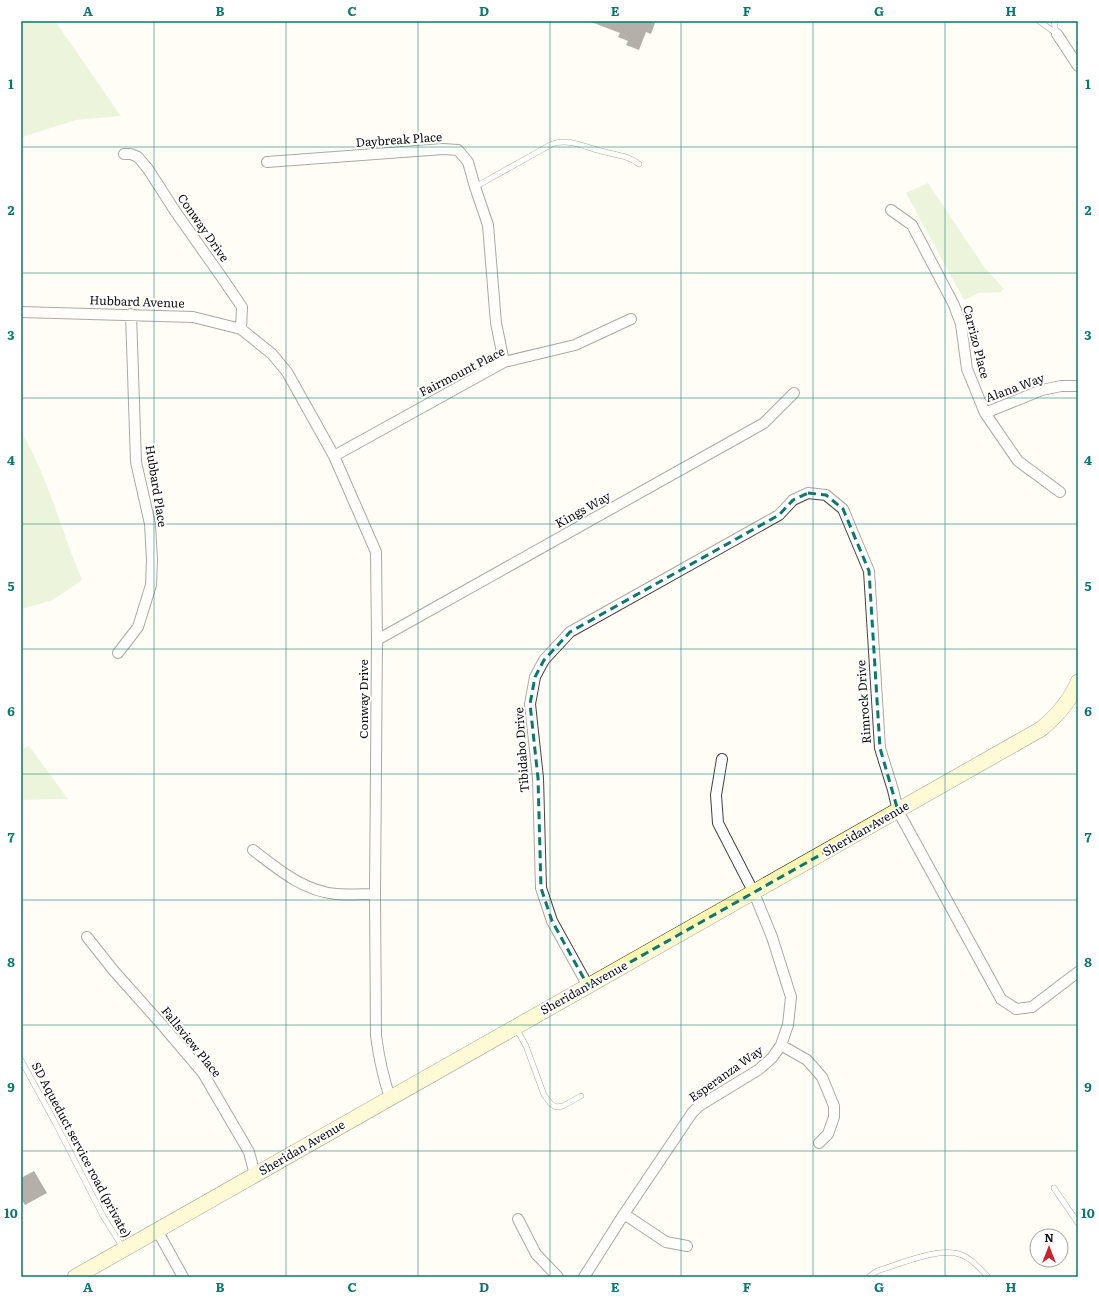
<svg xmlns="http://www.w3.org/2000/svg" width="1099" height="1298" font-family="Literata,serif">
  <rect width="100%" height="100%" fill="#fffdf5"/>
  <path fill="#d5ebbd" d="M21,21H55L121,116L76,120L25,136L21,139Z
    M928,183L985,268L1004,289L1002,290V292L979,293L964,300L906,193Z
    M21,432C49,478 61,531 82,580L53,600L21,609Z
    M29,746L68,799L21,800V750Z"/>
  <path fill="#5a524d" d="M591,21H650L655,23L651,34L646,32L639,50L626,45L628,41L618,37L620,33L591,22Z
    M34,1171L47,1193L25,1205L21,1199V1178Z"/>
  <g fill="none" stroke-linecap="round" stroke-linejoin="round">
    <g stroke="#444" stroke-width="6">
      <path id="lane" d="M1039,21L1057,34
        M1054,21L1056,33
        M475,187L552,144C569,138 584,147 601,151C615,155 627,155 639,164
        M516,1028L526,1046L544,1095L551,1104L556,1107L563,1106L581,1096
        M21,1060L56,1124L103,1216L123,1248
        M1054,1188L1078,1223
        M869,1277L877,1271C900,1264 940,1246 962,1255C972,1259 981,1269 988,1277"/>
    </g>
    <g stroke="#444" stroke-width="12">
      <path id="street" d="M1057,34L1078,66
        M124,154H131L138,157L148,169L175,211L225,282L242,307L241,329
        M267,162L443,149L458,150L468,162L475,187L488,225L496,323L504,362
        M891,210L912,225L954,305L961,324L967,369L985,413L1018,461L1060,492
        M21,312L193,317L241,329L272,354L287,372L334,456L376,552L377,640L375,894L376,1036C379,1058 383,1077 390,1098
        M985,413L1042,390L1061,386H1078
        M334,456L504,362L575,345L631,319
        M377,640L764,423L794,393
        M118,653L138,627L151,585L152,560L150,524L136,462L131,314
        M253,850C278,869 303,891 336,894C348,895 362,894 375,894
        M87,937L114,971L163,1026L203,1073L249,1152L255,1175
        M588,986L552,921L541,888L538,778L530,704L535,677L544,660L570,632L779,515L793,500L808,493L826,495L843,509L869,571L880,748L893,790L898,811L1001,999L1016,1009L1032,1007L1078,972
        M781,1045L807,1060L822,1077L834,1106V1117L828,1134L819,1143
        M624,1214L666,1242L687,1246
        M518,1219L536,1254L558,1277
        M157,1230L183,1277
        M584,1277L624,1214L692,1113L699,1106L758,1070L772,1058L781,1045L788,1025L791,997L772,937L754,893L718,823L716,795L722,759"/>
    </g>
    <g stroke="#333" stroke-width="16">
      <path id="secondary" d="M75,1277L1041,729C1057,716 1070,701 1078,682"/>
    </g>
    <use href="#lane" stroke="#fff" stroke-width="5"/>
    <use href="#street" stroke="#fff" stroke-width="10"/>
    <use href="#secondary" stroke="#fff6b0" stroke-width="15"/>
  </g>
  <path d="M0 0H1099V1298H0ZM808,493L826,495L843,509L869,571L880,748L898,811L588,986L552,921L541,888L538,778L530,704L535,677L544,660L570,632L779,515L793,500Z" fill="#fffdf5" fill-opacity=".55" fill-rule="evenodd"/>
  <path fill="none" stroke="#0f766e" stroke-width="3" stroke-dasharray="8 5" stroke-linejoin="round" d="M808,493L826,495L843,509L869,571L880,748L898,811L588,986L552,921L541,888L538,778L530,704L535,677L544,660L570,632L779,515L793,500Z"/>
  <path fill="none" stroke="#0f766e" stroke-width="1" stroke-opacity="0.55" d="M154,21V1277M286,21V1277M418,21V1277M550,21V1277M681,21V1277M813,21V1277M945,21V1277M21,147H1078M21,273H1078M21,398H1078M21,524H1078M21,649H1078M21,774H1078M21,900H1078M21,1025H1078M21,1151H1078"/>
  <g text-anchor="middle" stroke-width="4" stroke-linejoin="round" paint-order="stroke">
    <g font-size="12" fill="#111" stroke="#fff">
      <text transform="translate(399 140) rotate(-4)" y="4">Daybreak Place</text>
      <text transform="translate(203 228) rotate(55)" y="4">Conway Drive</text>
      <text transform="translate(137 302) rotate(2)" y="4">Hubbard Avenue</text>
      <text transform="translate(976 342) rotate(76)" y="4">Carrizo Place</text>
      <text transform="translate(462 372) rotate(-27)" y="4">Fairmount Place</text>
      <text transform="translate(1015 388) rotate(-20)" y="4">Alana Way</text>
      <text transform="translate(156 486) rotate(81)" y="4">Hubbard Place</text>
      <text transform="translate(583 510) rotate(-29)" y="4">Kings Way</text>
      <text transform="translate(364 699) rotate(-90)" y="4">Conway Drive</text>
      <text transform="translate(864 702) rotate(-94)" y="4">Rimrock Drive</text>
      <text transform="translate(522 750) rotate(-94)" y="4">Tibidabo Drive</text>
      <text transform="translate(866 829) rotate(-30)" y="4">Sheridan Avenue</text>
      <text transform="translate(584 988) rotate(-29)" y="4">Sheridan Avenue</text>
      <text transform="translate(191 1042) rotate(51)" y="4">Fallsview Place</text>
      <text transform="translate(726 1074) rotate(-35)" y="4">Esperanza Way</text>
      <text transform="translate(302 1148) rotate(-30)" y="4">Sheridan Avenue</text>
      <text transform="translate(81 1150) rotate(62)" y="4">SD Aqueduct service road (private)</text>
    </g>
  </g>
  <rect width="1099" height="1298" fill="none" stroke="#ffffff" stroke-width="44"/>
  <g transform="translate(1049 1248)"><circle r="19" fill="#ffffff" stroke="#a0a0a0"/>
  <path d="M0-3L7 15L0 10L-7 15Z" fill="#c4262e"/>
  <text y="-6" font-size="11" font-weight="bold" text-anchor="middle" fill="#111111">N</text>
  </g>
  <rect x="22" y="22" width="1055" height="1254" fill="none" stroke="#0f766e" stroke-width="1.5"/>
  <g font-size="13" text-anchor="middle" font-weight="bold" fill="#0f766e">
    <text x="88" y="16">A</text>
    <text x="220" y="16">B</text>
    <text x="352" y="16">C</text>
    <text x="484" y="16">D</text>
    <text x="615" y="16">E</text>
    <text x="747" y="16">F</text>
    <text x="879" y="16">G</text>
    <text x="1011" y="16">H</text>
    <text x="11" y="89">1</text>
    <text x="1088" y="89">1</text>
    <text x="11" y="215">2</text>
    <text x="1088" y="215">2</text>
    <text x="11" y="340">3</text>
    <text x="1088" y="340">3</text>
    <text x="11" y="465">4</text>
    <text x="1088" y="465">4</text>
    <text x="11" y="591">5</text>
    <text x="1088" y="591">5</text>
    <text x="11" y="716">6</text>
    <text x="1088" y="716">6</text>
    <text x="11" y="842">7</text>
    <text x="1088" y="842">7</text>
    <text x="11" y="967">8</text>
    <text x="1088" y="967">8</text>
    <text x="11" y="1092">9</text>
    <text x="1088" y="1092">9</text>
    <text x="11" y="1218">10</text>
    <text x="1088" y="1218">10</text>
    <text x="88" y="1292">A</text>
    <text x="220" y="1292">B</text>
    <text x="352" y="1292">C</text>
    <text x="484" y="1292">D</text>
    <text x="615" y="1292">E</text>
    <text x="747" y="1292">F</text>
    <text x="879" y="1292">G</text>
    <text x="1011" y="1292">H</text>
  </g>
</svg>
